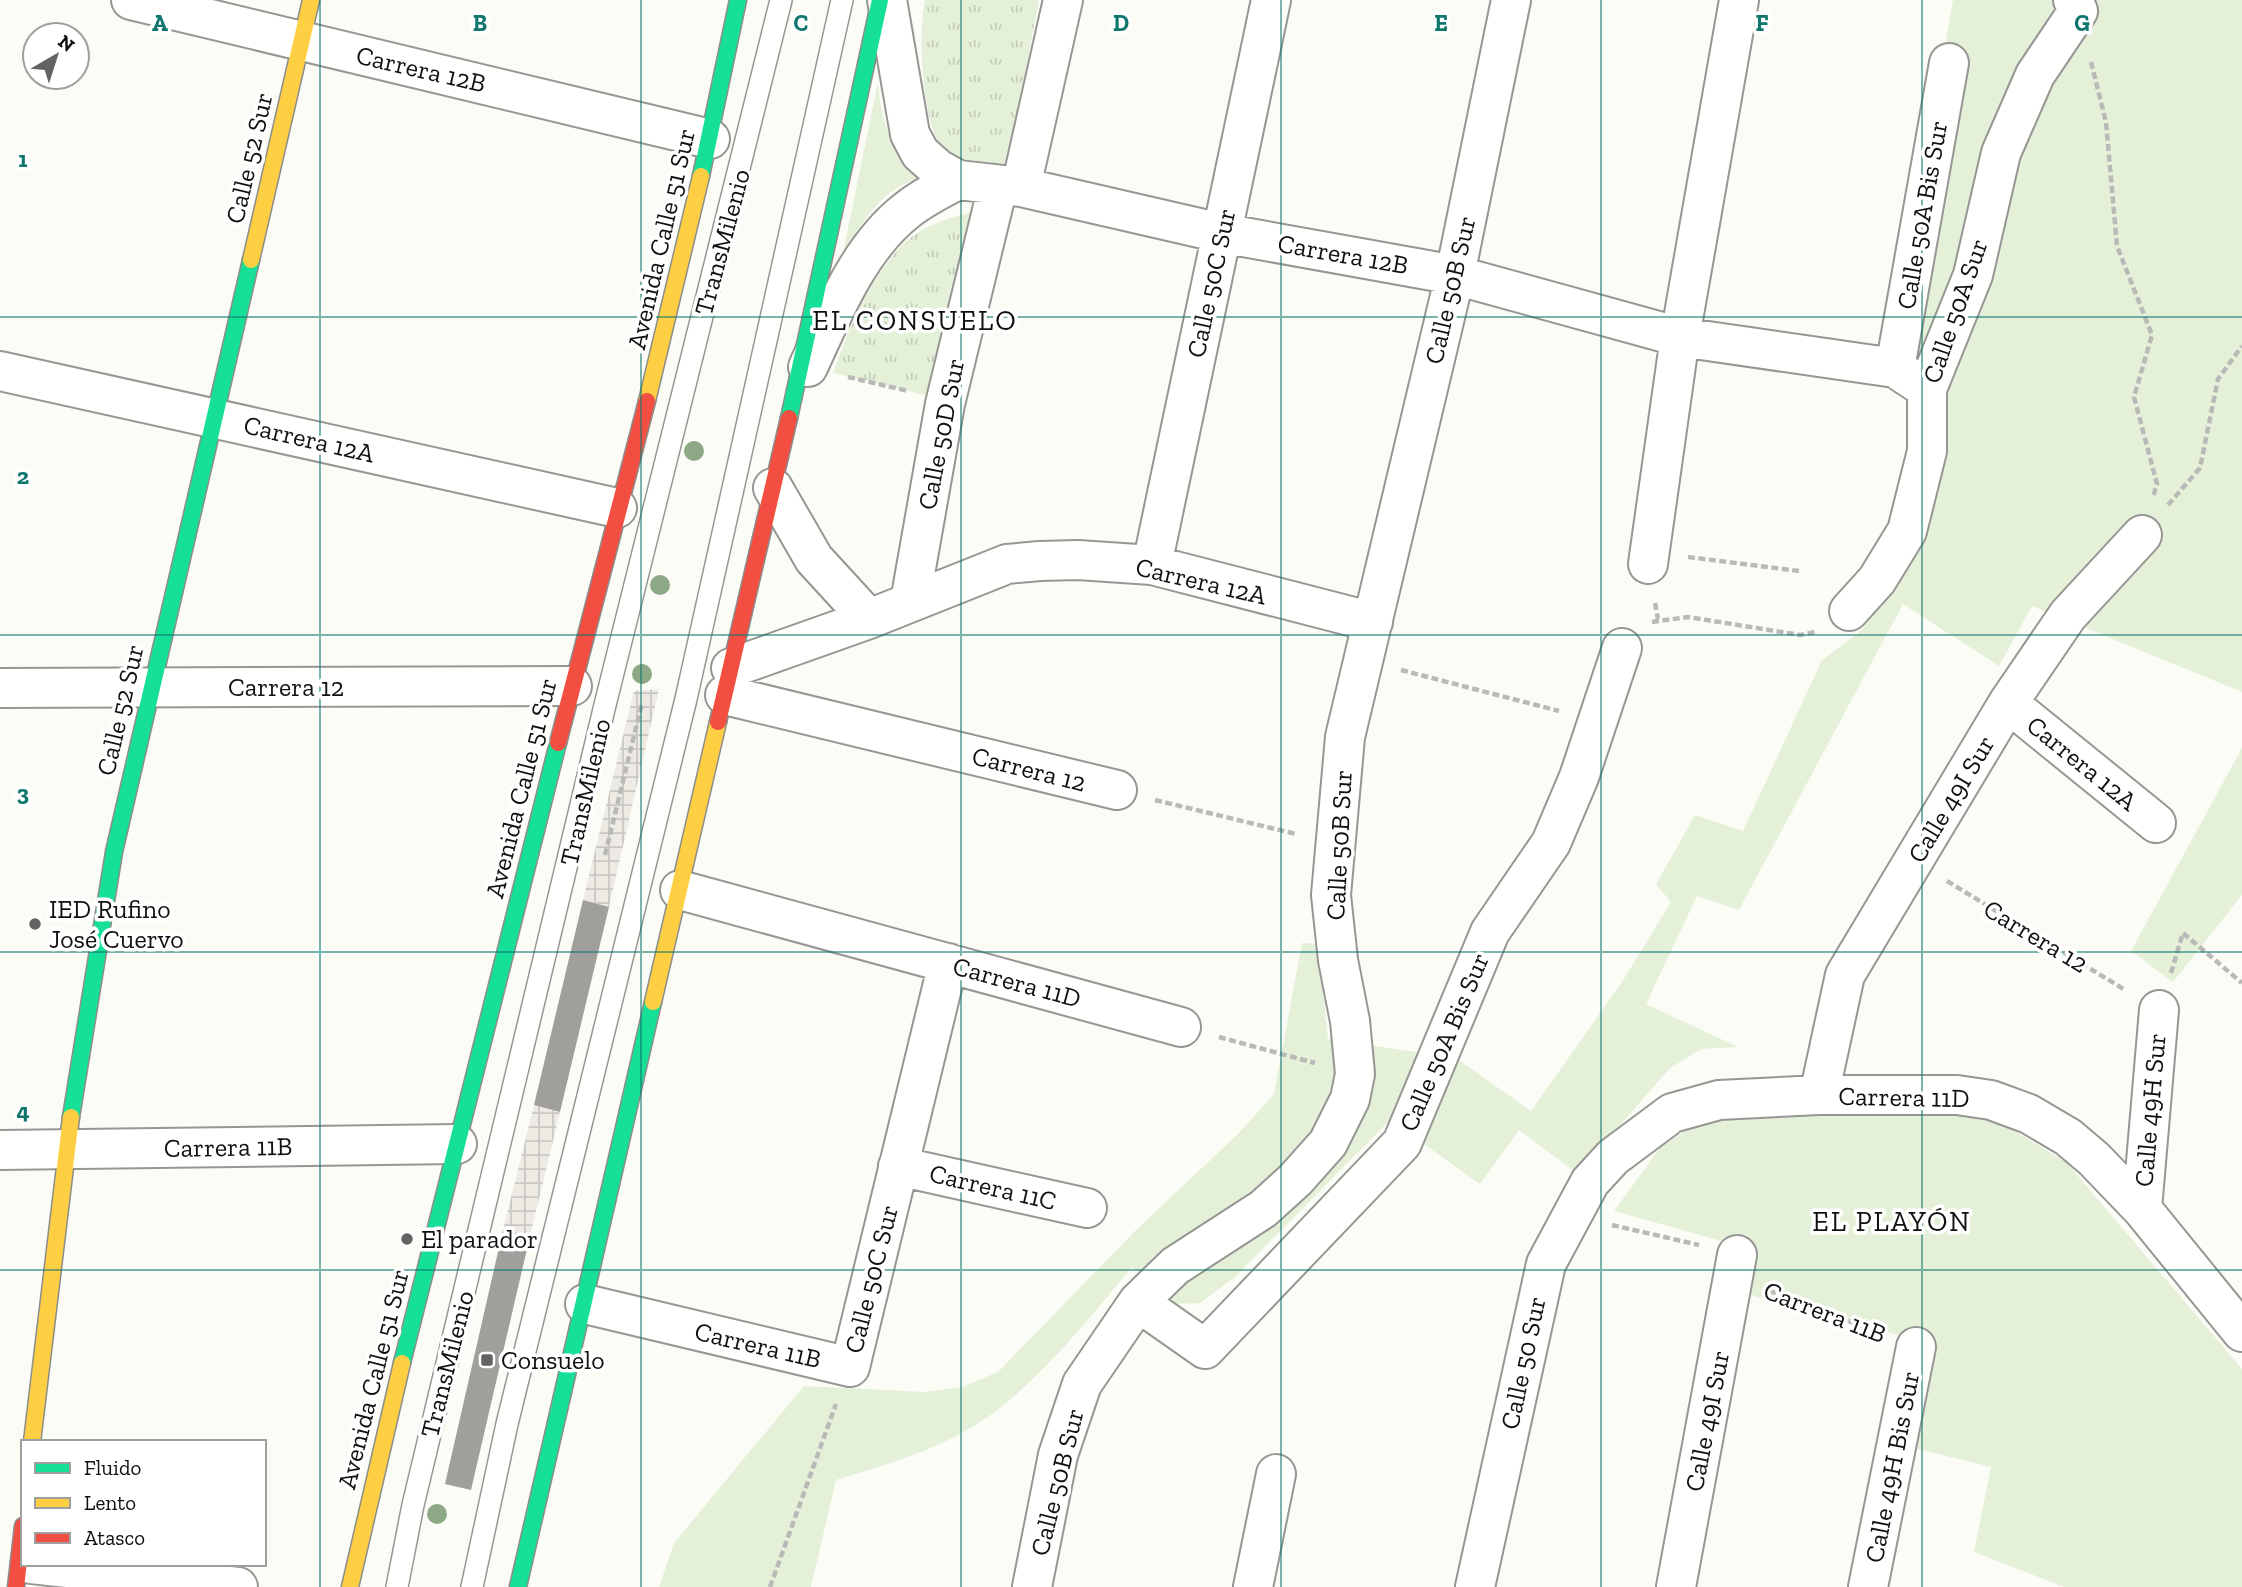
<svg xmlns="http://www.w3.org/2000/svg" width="2242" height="1587" font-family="'Zilla Slab',serif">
  <defs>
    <pattern id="park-tufts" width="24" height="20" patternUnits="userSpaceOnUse" patternTransform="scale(1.75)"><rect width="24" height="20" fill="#e5f0d9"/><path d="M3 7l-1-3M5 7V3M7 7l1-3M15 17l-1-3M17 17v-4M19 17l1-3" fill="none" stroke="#c3cdb9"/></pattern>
    <pattern id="plaza-grid" width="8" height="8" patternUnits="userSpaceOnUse" patternTransform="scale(1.75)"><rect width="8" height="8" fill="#eceae3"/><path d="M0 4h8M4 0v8" fill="none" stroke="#c9c8c2"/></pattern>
  </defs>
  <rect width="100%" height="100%" fill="#fcfcf7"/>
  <path fill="#e5f0d9" d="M1953,0H2242V692L2032,606L1999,666L1903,604L1739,910L1697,896L1646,1004L1738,1047L1701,1049L1669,1069L1578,1174L1519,1130L1480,1184L1390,1120L1235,1277L1200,1303L1174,1304L1132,1267C1091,1316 1051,1367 1001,1407C954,1445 893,1463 836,1480L811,1587H659L674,1543L804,1386L925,1392L962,1387L998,1372L1136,1230L1239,1133L1274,1094L1302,943L1318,944L1328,1039L1456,1058L1531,1111L1622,982L1671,902L1656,884L1695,815L1743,831L1822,660L1862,630L1891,589L1951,367L1895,342Z
    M878,82C882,123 888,150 923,177C880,189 866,218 843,253Z
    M2242,748V895L2173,982L2131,951Z
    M1934,1108L2002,1123L2067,1163L2242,1369V1587H2064L1974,1552L1991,1467L1914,1448L1928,1343L1747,1294L1753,1250L1614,1211L1660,1148L1706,1116H1832Z"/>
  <path fill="url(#park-tufts)" d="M925,0H1039L1007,167C994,165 959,162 949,155C920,134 918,32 925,0Z
    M971,212L937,398L833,373C849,328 878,257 920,231C936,222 954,217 971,212Z"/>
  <path fill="url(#plaza-grid)" d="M659,689L609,907L583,900L634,691Z
    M534,1105L560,1112L530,1236L503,1230Z"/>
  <path fill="#a09f9c" d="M583,900L609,907L560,1112L534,1105Z
    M503,1230L530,1236L471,1490L445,1484Z"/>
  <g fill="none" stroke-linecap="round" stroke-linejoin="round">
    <g stroke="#969694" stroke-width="24">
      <path id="lane" d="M397,1587L413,1505L605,705L781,0
        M472,1587L507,1424L686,699L842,0"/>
    </g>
    <g stroke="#969694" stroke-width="42">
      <path id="street" d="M131,0L710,139
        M887,0L910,134L920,153L938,169L958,180L1021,187L1221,233L1455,275L1680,337L1895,368L1927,389
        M1021,187L1063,0
        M808,367C833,313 859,248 906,211C922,198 940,189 958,180
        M1895,368L1949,63
        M0,371L617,508
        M773,488L814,559L869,619
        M1648,564L1680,337L1739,0
        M1152,565L1271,0
        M910,602L945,404L998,186
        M1849,611L1877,580L1907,531L1927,451V389L1973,275L2001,153L2035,75L2078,11L2073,0
        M731,668L869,619L1007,564L1040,561L1078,560L1152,565L1373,622
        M0,688L572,686
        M725,695L1117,790
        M2008,703L2156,823
        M680,890L1181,1027
        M1819,1095L1845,975L2008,703L2068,615L2142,535
        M0,1150L457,1144
        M898,1166L1087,1208
        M2142,1209L2159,1010
        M1138,1302L1205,1349L1402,1143L1490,932L1551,843L1579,777L1622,648
        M585,1304L850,1367L948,963
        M31,1564L238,1587
        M1032,1587L1058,1455L1082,1384L1138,1302L1175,1266L1263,1209L1295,1180L1328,1143L1350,1099L1355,1074L1350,1021L1338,960L1331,895L1345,737L1455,275L1511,0
        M1253,1587L1276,1474
        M1475,1587L1546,1264L1590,1182L1613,1157L1672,1113L1719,1100L1819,1095H1957L1991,1100L2029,1114L2068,1137L2094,1159L2142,1209L2242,1332
        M1676,1587L1737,1255
        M1868,1587L1916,1347"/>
    </g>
    <g stroke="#8d8d8b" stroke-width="19">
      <path id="fast" d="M701,176L738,0
        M789,418L880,0
        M71,1117L114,852L251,260
        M402,1363L558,743
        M518,1587L653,1002"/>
    </g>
    <g stroke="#8d8d8b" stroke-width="19">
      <path id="slow" d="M251,260L311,0
        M647,401L701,176
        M653,1002L718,722
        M32,1442L71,1117
        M350,1587L402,1363"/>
    </g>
    <g stroke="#8d8d8b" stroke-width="19">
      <path id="jam" d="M718,722L789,418
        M558,743L647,401
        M16,1587L23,1526"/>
    </g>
    <path stroke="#b9b9b8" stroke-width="4.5" stroke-dasharray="7 3.5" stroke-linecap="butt" d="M2091,62L2106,122L2117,246L2152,335L2134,397L2157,484L2153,497
      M848,377L908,391
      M2168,505L2200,468L2218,379L2242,346
      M1688,557L1799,571
      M1655,603L1658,619
      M1652,622L1688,617L1800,635L1816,632
      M1401,670L1559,711
      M1155,800L1296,834
      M605,855L642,703
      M1947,881L2125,990
      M2171,973L2183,933L2242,983
      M1219,1037L1315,1063
      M1612,1225L1699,1245
      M1770,1291L1880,1333
      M770,1587L836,1404"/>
    <use href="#lane" stroke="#fffffe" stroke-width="21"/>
    <use href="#street" stroke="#fffffe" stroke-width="38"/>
    <use href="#fast" stroke="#16e098" stroke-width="16"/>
    <use href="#slow" stroke="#ffcf43" stroke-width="16"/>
    <use href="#jam" stroke="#f24e42" stroke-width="16"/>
  </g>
  <g fill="#8ca884">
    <circle cx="694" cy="451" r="10"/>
    <circle cx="660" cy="585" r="10"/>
    <circle cx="642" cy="674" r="10"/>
    <circle cx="437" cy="1514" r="10"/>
  </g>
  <path fill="none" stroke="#0f766e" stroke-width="2" stroke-opacity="0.55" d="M320,0V1587M641,0V1587M961,0V1587M1281,0V1587M1601,0V1587M1922,0V1587M0,317H2242M0,635H2242M0,952H2242M0,1270H2242"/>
  <g fill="#636361" stroke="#fff" stroke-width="2.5">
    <circle cx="35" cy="924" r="7"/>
    <circle cx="407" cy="1239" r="7"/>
    <rect x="480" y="1353" width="14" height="14" rx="3.5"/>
  </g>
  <g text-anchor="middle" stroke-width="7" stroke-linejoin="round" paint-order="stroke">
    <g font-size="26" fill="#101010" stroke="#fff">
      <text transform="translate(421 69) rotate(13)" y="9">Carrera 12B</text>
      <text transform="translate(249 158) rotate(-77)" y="9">Calle 52 Sur</text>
      <text transform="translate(1922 215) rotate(-80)" y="9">Calle 50A Bis Sur</text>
      <text transform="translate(661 239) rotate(-77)" y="9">Avenida Calle 51 Sur</text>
      <text transform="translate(722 242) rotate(-75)" y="9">TransMilenio</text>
      <text transform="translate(1343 254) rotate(10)" y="9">Carrera 12B</text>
      <text transform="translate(1211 283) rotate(-78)" y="9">Calle 50C Sur</text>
      <text transform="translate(1450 290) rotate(-77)" y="9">Calle 50B Sur</text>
      <text transform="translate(1955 311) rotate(-71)" y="9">Calle 50A Sur</text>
      <text transform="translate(941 434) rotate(-79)" y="9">Calle 50D Sur</text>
      <text transform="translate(309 439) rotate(13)" y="9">Carrera 12A</text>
      <text transform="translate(1201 581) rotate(13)" y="9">Carrera 12A</text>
      <text x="286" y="696">Carrera 12</text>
      <text transform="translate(120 710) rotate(-77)" y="9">Calle 52 Sur</text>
      <text transform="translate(2082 763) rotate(39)" y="9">Carrera 12A</text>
      <text transform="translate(1029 769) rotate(14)" y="9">Carrera 12</text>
      <text transform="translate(521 788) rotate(-76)" y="9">Avenida Calle 51 Sur</text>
      <text transform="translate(585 792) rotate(-77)" y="9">TransMilenio</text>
      <text transform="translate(1951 799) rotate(-59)" y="9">Calle 49I Sur</text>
      <text transform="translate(1339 845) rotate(-87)" y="9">Calle 50B Sur</text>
      <text transform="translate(2036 936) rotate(31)" y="9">Carrera 12</text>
      <text transform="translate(1017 982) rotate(15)" y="9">Carrera 11D</text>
      <text transform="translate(1444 1042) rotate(-67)" y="9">Calle 50A Bis Sur</text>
      <text transform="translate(1904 1097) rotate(1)" y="9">Carrera 11D</text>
      <text transform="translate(2150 1110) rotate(-85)" y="9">Calle 49H Sur</text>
      <text transform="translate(228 1147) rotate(-1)" y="9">Carrera 11B</text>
      <text transform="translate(993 1187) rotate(13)" y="9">Carrera 11C</text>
      <text transform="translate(871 1279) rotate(-76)" y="9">Calle 50C Sur</text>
      <text transform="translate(1825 1312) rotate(21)" y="9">Carrera 11B</text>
      <text transform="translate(758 1345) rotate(13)" y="9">Carrera 11B</text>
      <text transform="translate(1523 1363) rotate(-78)" y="9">Calle 50 Sur</text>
      <text transform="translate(447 1364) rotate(-76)" y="9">TransMilenio</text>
      <text transform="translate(373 1379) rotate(-76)" y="9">Avenida Calle 51 Sur</text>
      <text transform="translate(1707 1421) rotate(-79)" y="9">Calle 49I Sur</text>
      <text transform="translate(1892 1467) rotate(-79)" y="9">Calle 49H Bis Sur</text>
      <text transform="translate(1057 1482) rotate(-76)" y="9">Calle 50B Sur</text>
    </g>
    <g font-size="26" fill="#101010" stroke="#fff" text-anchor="start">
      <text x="49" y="918">IED Rufino<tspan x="49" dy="30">José Cuervo</tspan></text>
      <text x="421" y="1248">El parador</text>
      <text x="501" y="1369">Consuelo</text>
    </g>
    <g font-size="28" letter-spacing="2" fill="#101010" stroke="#fff">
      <text x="915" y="330">EL CONSUELO</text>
      <text x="1892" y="1231">EL PLAYÓN</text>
    </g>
  </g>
  <g font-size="23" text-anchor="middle" font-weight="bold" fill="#0f766e" stroke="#fff" stroke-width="7" stroke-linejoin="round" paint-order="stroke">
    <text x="160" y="31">A</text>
    <text x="480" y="31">B</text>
    <text x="801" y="31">C</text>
    <text x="1121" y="31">D</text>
    <text x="1441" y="31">E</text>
    <text x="1762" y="31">F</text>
    <text x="2082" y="31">G</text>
    <text x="23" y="167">1</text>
    <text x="23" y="484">2</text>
    <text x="23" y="801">3</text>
    <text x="23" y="1119">4</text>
  </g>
  <rect x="21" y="1440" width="245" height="126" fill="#ffffff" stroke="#9f9f9f" stroke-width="2"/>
  <rect x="35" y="1463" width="35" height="10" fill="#16e098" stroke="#9f9f9f" stroke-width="2"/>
  <text x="84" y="1475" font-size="21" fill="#101010">Fluido</text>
  <rect x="35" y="1498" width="35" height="10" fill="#ffcf43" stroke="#9f9f9f" stroke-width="2"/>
  <text x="84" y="1510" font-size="21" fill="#101010">Lento</text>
  <rect x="35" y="1533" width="35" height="10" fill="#f24e42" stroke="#9f9f9f" stroke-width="2"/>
  <text x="84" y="1545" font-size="21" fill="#101010">Atasco</text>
  <g transform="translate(56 56) rotate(39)"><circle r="33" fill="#ffffff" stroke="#9f9f9f" stroke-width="2"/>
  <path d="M0-5L12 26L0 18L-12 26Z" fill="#636361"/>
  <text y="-10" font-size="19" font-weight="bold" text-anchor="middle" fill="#101010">N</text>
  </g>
</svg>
